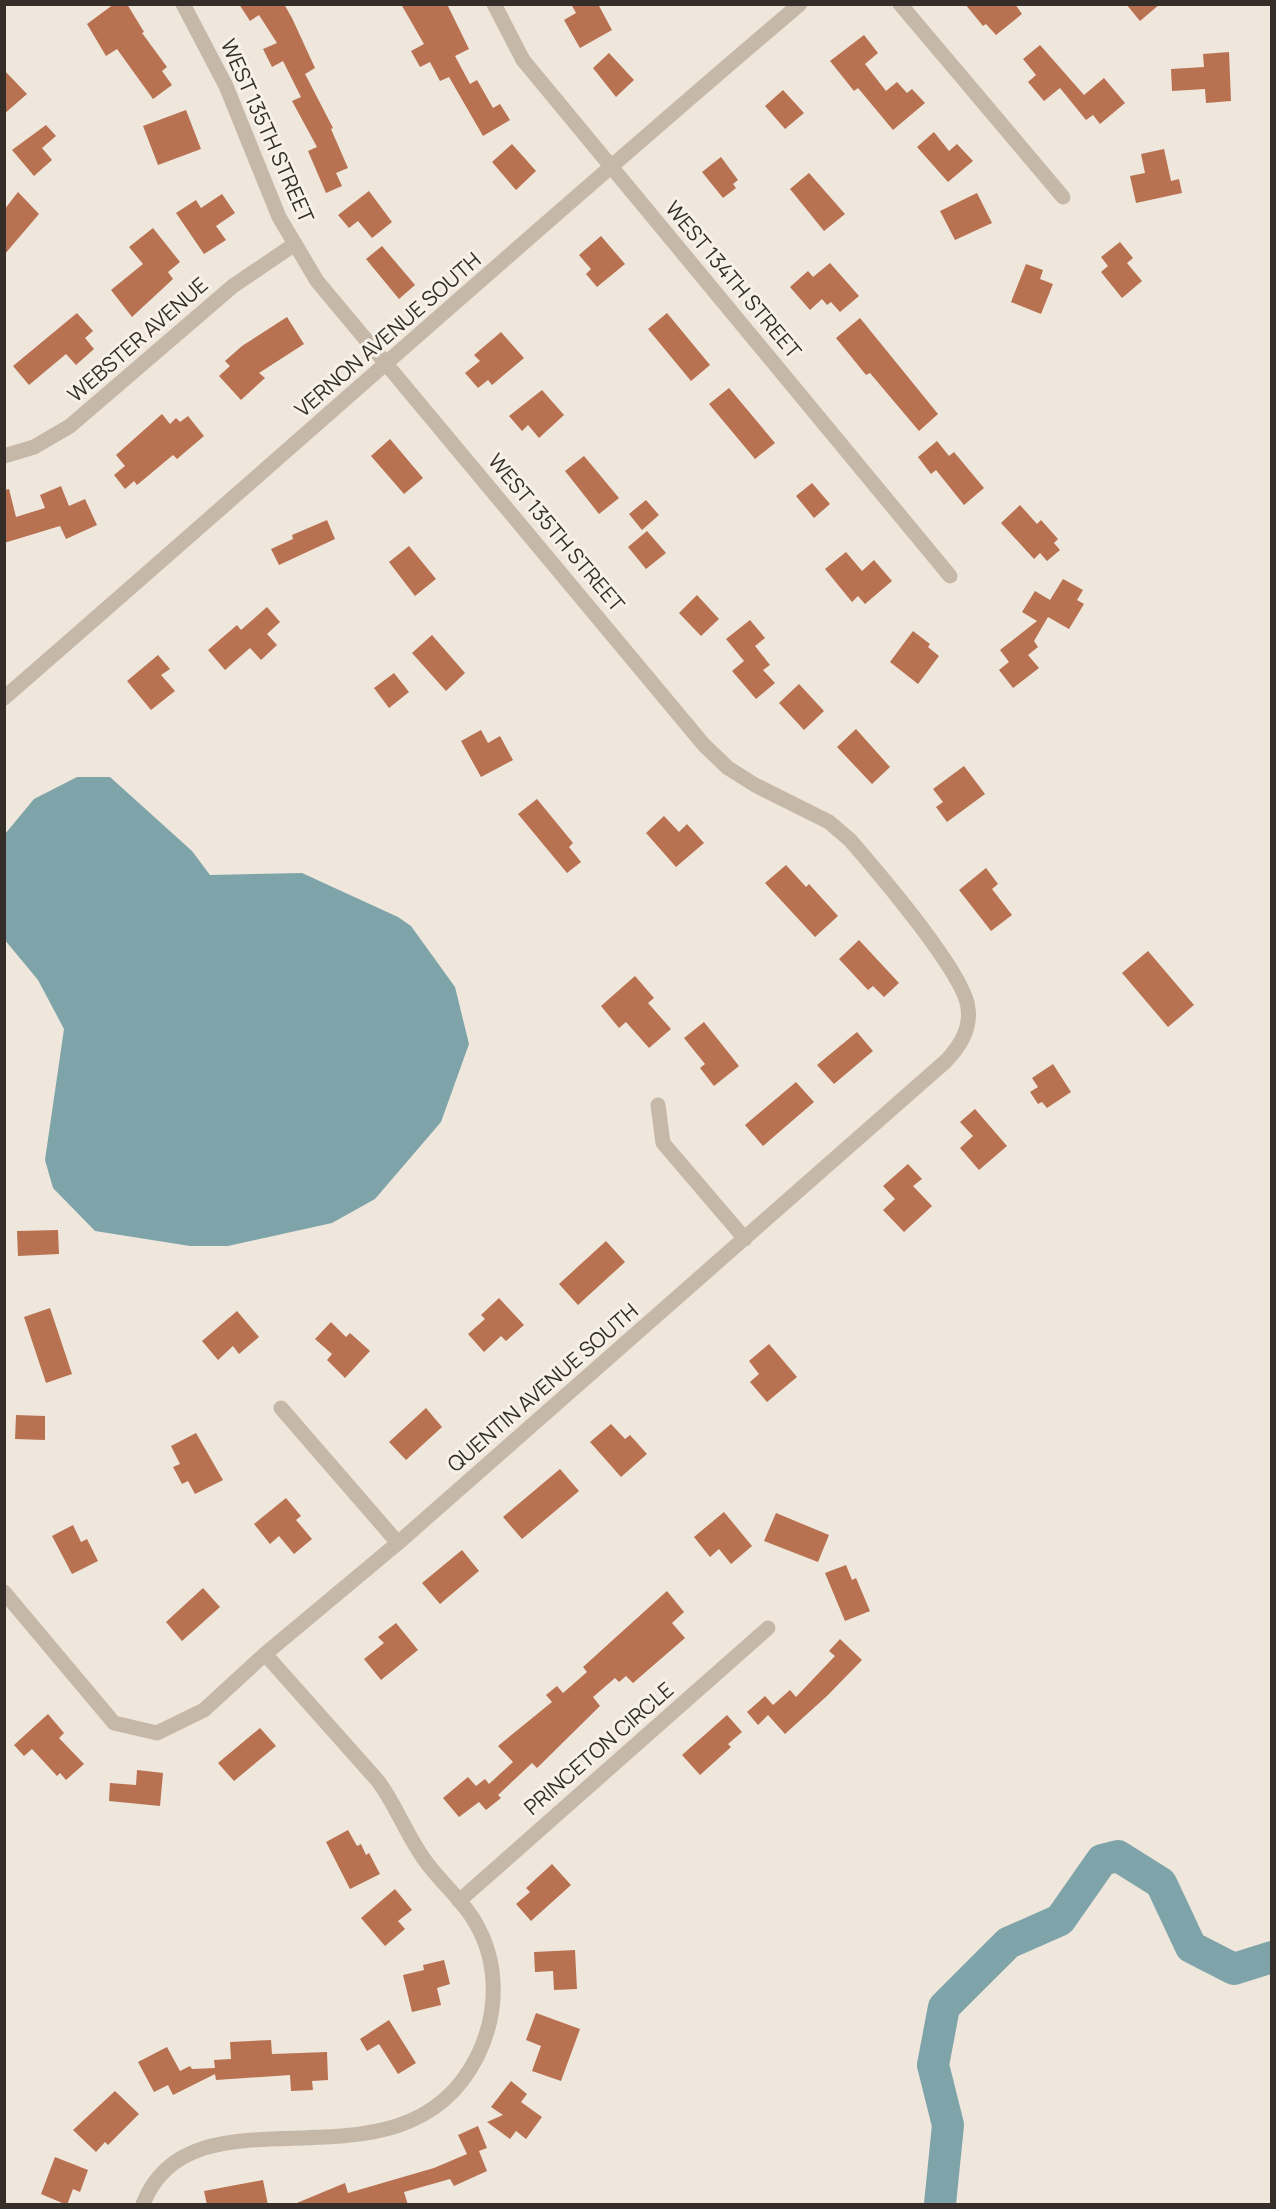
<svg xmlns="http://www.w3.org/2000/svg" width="1276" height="2209" font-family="Manrope,sans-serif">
  <rect width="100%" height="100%" fill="#efe7dc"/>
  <path fill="#7ea4a9" d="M77,777H110L192,851L210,875L302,873L398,917L411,926L455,987L469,1044L441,1122L375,1199L332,1223L228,1246H190L95,1231L53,1188L45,1160L64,1029L38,980L4,939L5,834L34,799Z"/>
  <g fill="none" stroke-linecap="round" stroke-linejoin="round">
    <path stroke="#7ea4a9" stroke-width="32" d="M940,2204L948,2125L933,2065L944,2007L1008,1943L1060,1920L1102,1860L1118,1856L1161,1883L1191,1947L1234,1969L1272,1957"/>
  </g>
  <path fill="#b87151" d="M114,4H127L144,32L142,33L167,67L162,71L172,85L153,99L117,49L106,56L87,24Z
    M239,4H284L292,18L315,68L305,74L333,128L331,129L348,168L336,173L342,186L326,193L308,151L317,147L292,101L301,97L283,61L272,67L263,49L277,43L259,15L250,21Z
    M401,4H447L469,49L455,56L470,84L477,80L493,108L500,104L510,120L483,136L449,77L440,81L430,62L420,67L411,51L424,44Z
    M571,4H598L612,30L580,48L564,20L576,13Z
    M965,4H1015L1022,14L996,35L986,24L983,26Z
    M1126,4H1160L1140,21Z
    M864,35L878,53L865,64L886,91L897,82L907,93L912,89L925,103L893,130L858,88L854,91L830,61Z
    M1040,45L1084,95L1104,78L1125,103L1100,124L1093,115L1086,120L1060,88L1044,101L1028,82L1036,75L1023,59Z
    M1229,52L1231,101L1206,103L1205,89L1172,91L1171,69L1204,67L1203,54Z
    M609,53L634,80L616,97L593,68Z
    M4,70L27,94L4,114Z
    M783,90L804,113L785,129L765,106Z
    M186,110L201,149L158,165L143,126Z
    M46,125L56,136L42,148L52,160L34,176L12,150Z
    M934,132L949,151L957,144L973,161L948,182L917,147Z
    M512,144L536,171L516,190L492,162Z
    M1164,149L1171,181L1179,179L1182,193L1136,203L1130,176L1145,173L1141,154Z
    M721,157L738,180L733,184L736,188L723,198L702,172Z
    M809,173L845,214L824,231L790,189Z
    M369,191L392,222L372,238L358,221L349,228L338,215Z
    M18,192L39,214L4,255V210Z
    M977,193L992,223L955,240L940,211Z
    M222,194L235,213L216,226L226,240L204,254L176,213L196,200L201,208Z
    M153,228L180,262L168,272L173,279L132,317L111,290L143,264L129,247Z
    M601,236L625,264L597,287L586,274L591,269L579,255Z
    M1120,242L1133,258L1127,263L1142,281L1122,298L1101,272L1108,266L1101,257Z
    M382,246L415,285L399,299L366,259Z
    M830,263L859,296L840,312L831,302L827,305L822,299L810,310L790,287L808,271L813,277Z
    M1026,264L1043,270L1040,279L1053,284L1041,314L1011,302Z
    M77,313L93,331L85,338L94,349L76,365L66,354L29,385L13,366Z
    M667,313L710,365L691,381L648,329Z
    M287,317L304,344L259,373L265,378L241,400L219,376L230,366L225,361L242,346Z
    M860,318L938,414L919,431L870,373L866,375L836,338Z
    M501,332L524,358L492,385L488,380L478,388L465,373L480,361L474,355Z
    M729,388L775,443L755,459L709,404Z
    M542,390L564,415L539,438L528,425L522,431L509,416Z
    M162,414L170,424L176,418L180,422L188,416L204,436L177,459L173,455L137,485L134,481L125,489L114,475L125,466L116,455Z
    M390,439L423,478L404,494L371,456Z
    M937,441L949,456L954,452L984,488L964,505L936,470L931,474L918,457Z
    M584,456L619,498L599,514L565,471Z
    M812,483L830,504L814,518L796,496Z
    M61,486L69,506L85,499L97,525L66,539L60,526L4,543V490L9,489L16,517L45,508L40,495Z
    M646,500L659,515L642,530L629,514Z
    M1020,505L1037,524L1041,520L1058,539L1054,543L1060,550L1047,561L1040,553L1034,559L1001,523Z
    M327,520L335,539L279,565L271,549L293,539L292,535Z
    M647,531L666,553L646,569L628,547Z
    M409,546L436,579L415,596L389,562Z
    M846,552L862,571L874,560L892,581L865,604L858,596L852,602L825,569Z
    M1063,579L1083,590L1077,600L1084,604L1069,629L1048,617L1034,641L1038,647L1028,655L1039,668L1013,688L999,670L1009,662L1000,650L1037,621L1022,612L1035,591L1050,600Z
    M697,595L719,619L701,636L679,613Z
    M267,607L280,622L267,634L277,645L261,660L250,648L225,670L208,650L237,625L241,630Z
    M750,620L765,638L755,646L770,665L763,670L775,683L756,699L732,671L744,661L726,639Z
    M913,631L930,644L928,647L939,656L918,684L890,662Z
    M432,635L465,673L446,691L412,653Z
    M158,655L170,669L161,675L175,691L151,710L127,681Z
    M394,673L409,692L389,708L374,688Z
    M799,684L824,711L804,730L779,703Z
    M856,729L890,767L872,784L837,747Z
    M481,730L488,743L500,736L513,760L481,777L461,741Z
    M964,766L985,794L947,822L936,807L943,802L933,789Z
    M537,799L573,843L569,847L581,862L567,873L518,814Z
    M664,816L679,832L687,824L704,843L676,867L646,833Z
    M786,865L806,887L809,884L838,916L815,937L765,883Z
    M986,868L998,884L992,889L1012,915L991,931L959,890Z
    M859,940L899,983L884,997L873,986L868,990L839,959Z
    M1148,951L1194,1005L1168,1027L1122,973Z
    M635,976L654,998L648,1003L671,1029L649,1048L626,1022L619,1028L601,1006Z
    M704,1022L739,1066L714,1086L700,1068L705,1064L684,1038Z
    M857,1032L873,1051L834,1084L817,1065Z
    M1053,1064L1071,1092L1047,1108L1042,1102L1038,1104L1030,1092L1038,1087L1032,1078Z
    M796,1082L814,1102L763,1146L745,1125Z
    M975,1109L1007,1146L979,1170L960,1148L973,1136L960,1122Z
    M908,1164L922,1179L913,1186L932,1206L904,1232L883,1210L895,1199L883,1186Z
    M58,1230L59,1254L18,1256L17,1231Z
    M606,1241L625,1262L578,1305L559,1284Z
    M499,1298L524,1325L506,1341L501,1336L484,1352L468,1334L485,1319L481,1315Z
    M50,1308L72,1374L46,1383L24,1317Z
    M237,1311L259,1337L239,1354L233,1346L218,1360L202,1341Z
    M331,1322L346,1337L350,1333L370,1351L345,1378L327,1360L332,1354L315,1339Z
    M769,1344L797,1377L767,1402L750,1382L759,1374L749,1361Z
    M426,1408L442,1427L406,1460L389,1442Z
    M16,1415L45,1416V1440L15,1439Z
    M611,1424L625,1439L630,1435L647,1454L621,1477L590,1442Z
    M196,1433L223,1480L195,1494L188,1481L182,1484L173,1467L180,1464L171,1446Z
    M560,1469L579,1491L522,1539L503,1517Z
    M286,1498L301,1516L296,1520L312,1539L294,1554L279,1536L270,1544L254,1524Z
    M724,1512L752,1546L731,1564L719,1549L710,1557L694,1537Z
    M776,1513L829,1535L818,1562L764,1541Z
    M73,1525L81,1542L87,1539L98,1561L72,1574L52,1536Z
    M462,1550L479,1571L440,1604L422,1583Z
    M846,1565L852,1580L856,1578L870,1611L845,1621L825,1573Z
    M203,1588L220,1607L182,1641L166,1622Z
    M667,1591L684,1612L672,1623L685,1638L633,1683L626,1676L619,1682L615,1678L593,1697L600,1706L537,1768L532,1763L498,1795L501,1798L486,1810L479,1802L459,1817L443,1798L468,1777L476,1786L485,1779L489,1784L513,1762L498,1746L552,1702L546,1695L557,1686L563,1693L587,1672L583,1667Z
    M396,1623L418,1650L381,1680L364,1659L384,1643L378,1637Z
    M840,1639L862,1660L828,1695L785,1734L768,1715L758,1725L747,1712L765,1696L773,1705L790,1690L796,1697L835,1656L829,1651Z
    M48,1714L64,1733L59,1738L84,1764L66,1780L60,1773L57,1776L32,1749L24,1756L14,1745Z
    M727,1715L742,1732L728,1744L731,1747L700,1775L682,1755Z
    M260,1728L276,1746L234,1781L218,1763Z
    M137,1770L163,1773L160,1806L109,1801L110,1783L136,1785Z
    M348,1830L357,1846L361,1844L366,1855L369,1853L380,1874L350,1889L326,1842Z
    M552,1864L571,1885L531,1921L516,1904L530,1892L526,1888Z
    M395,1889L412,1910L398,1921L405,1929L385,1946L361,1918Z
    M575,1950L577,1989L554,1990L553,1971L535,1972L534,1952Z
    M444,1960L450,1984L437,1988L441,2005L412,2012L403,1975L424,1970L423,1965Z
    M536,2013L580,2029L561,2081L532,2071L541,2046L526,2040Z
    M389,2020L416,2063L398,2074L379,2044L367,2051L360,2039Z
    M271,2040L272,2054L327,2052L328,2080L312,2081L313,2090L291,2091L290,2075L216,2080L215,2074L173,2095L168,2085L154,2092L138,2062L167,2047L180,2071L190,2066L192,2069L215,2068L214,2060L231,2059L230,2042Z
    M511,2081L527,2094L521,2102L542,2117L526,2139L516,2131L510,2139L487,2122L503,2115L491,2107Z
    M115,2091L139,2114L108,2145L105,2142L96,2152L73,2130Z
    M478,2126L487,2148L479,2151L487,2171L454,2186L450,2179L404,2192L408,2205H292L345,2183L348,2193L434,2168L467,2154L458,2135Z
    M55,2157L88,2170L80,2192L73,2189L67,2205L41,2194Z
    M263,2180L268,2205H207L204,2191Z"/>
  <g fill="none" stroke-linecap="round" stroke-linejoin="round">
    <path stroke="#c6b8a9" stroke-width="15" d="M494,4L523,60L950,576
      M900,4L1063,197
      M4,456L34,447L70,426L233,286L295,244
      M658,1105L663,1143L745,1239
      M281,1408L398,1543
      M4,1592L114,1723L157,1733L204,1710L265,1654L398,1543L946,1061C960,1046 971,1029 968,1008C965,974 876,870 850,840L829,822L755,785L728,768L704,745L317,281L279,217L226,86L183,4
      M459,1901L768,1628
      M143,2204C194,2075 402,2206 477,2057C498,2015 500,1964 475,1922C462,1899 439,1881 424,1859C406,1834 396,1805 378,1781L265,1654"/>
    <path stroke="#c6b8a9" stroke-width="15" d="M4,698C270,467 532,232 800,4"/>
  </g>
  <g text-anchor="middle" stroke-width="6" stroke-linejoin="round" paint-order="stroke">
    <g font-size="21" fill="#342d28" stroke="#f7f1e8">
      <text transform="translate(267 131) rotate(66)" y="7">WEST 135TH STREET</text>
      <text transform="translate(733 280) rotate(50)" y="7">WEST 134TH STREET</text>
      <text transform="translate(388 335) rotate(-41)" y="7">VERNON AVENUE SOUTH</text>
      <text transform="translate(138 340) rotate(-41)" y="7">WEBSTER AVENUE</text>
      <text transform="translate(556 533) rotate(50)" y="7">WEST 135TH STREET</text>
      <text transform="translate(543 1388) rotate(-41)" y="7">QUENTIN AVENUE SOUTH</text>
      <text transform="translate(599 1749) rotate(-41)" y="7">PRINCETON CIRCLE</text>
    </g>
  </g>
  <rect width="1276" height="2209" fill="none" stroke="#342d28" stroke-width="12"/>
</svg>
